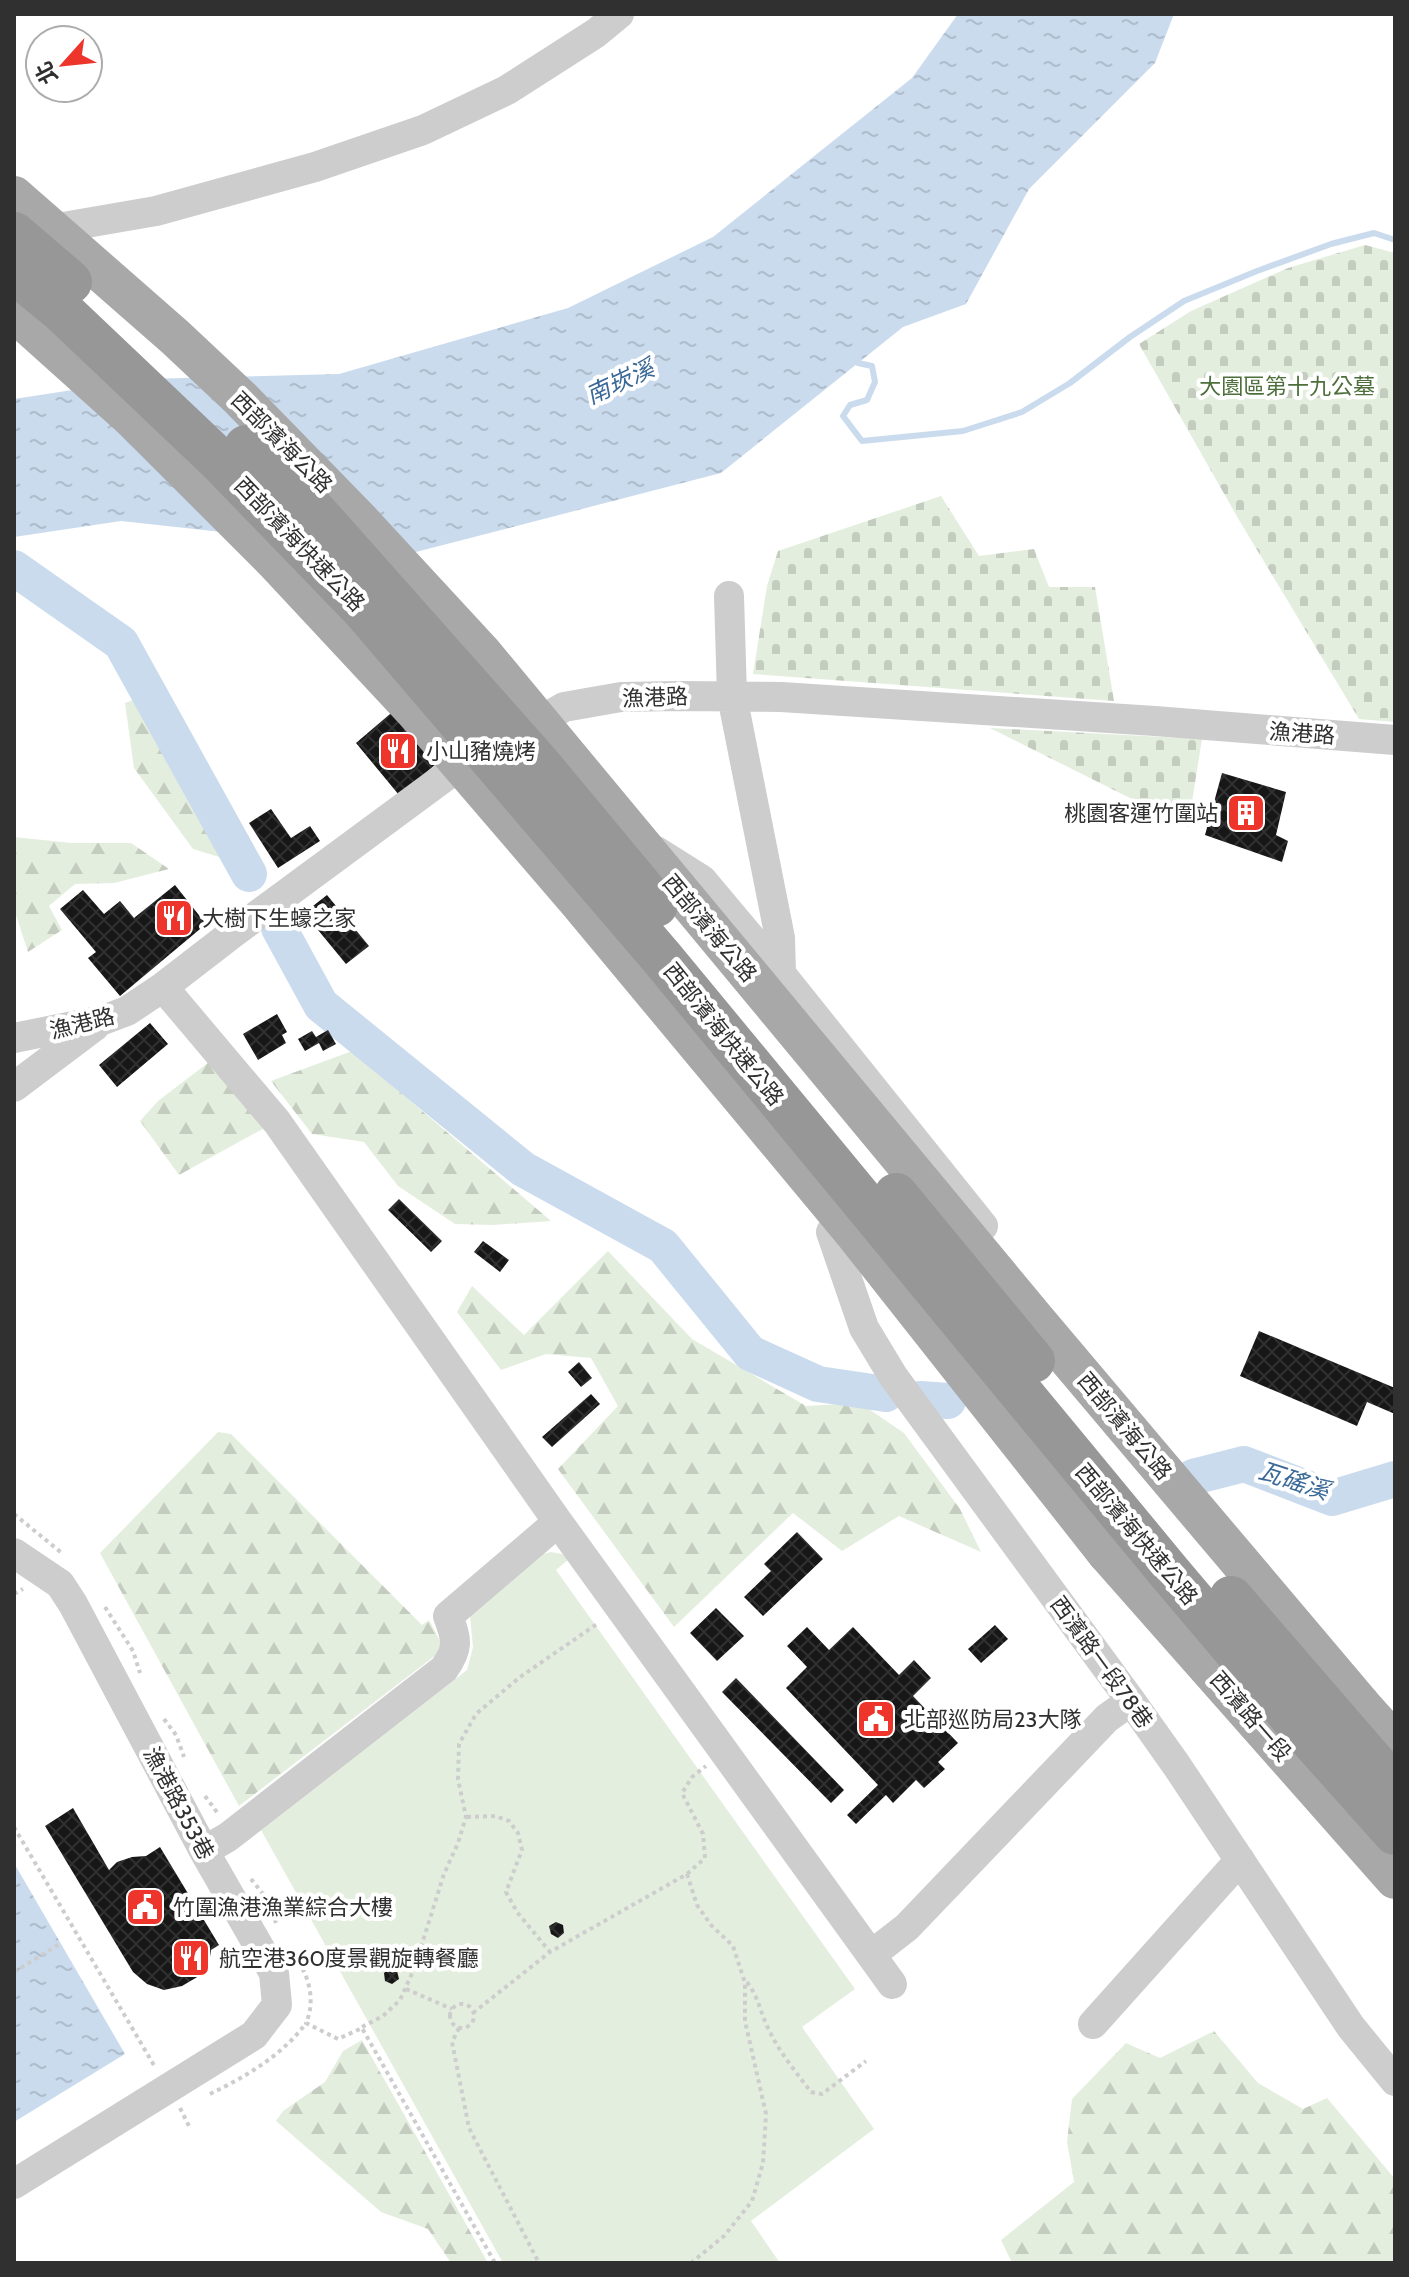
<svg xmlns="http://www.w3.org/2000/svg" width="1409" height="2277" font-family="Cabin,'Noto Sans TC',sans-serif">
  <defs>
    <pattern id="forest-firs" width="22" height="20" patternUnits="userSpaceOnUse" patternTransform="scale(2)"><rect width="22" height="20" fill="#e4eede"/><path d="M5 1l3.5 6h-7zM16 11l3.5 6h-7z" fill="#c4ccbf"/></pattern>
    <pattern id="cemetery-stones" width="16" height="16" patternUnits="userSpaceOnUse" patternTransform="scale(2)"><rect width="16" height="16" fill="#e4eede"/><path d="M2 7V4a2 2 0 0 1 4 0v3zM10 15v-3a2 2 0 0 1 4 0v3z" fill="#c4ccbf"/></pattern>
    <pattern id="water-ripples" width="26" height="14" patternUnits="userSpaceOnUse" patternTransform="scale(2)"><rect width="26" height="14" fill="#cadbee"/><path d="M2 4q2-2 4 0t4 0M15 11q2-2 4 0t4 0" fill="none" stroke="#aebccc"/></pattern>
    <pattern id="building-cross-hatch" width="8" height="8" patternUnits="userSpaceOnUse" patternTransform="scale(2)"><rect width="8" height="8" fill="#171717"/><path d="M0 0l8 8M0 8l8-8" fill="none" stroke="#303030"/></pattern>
  </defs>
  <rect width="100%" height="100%" fill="#fff"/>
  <path fill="url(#forest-firs)" d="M141,697L229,860L193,849L134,768L125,703Z
    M14,837L72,843H131L169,869L114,883L75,884L49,906L62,930L28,952L14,909Z
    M352,1051L551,1221L493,1225L455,1224L398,1186L364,1142L312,1134L271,1081Z
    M213,1059L268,1126L179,1175L140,1121L158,1101Z
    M608,1251L692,1339L806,1406L860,1403L904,1433L960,1509L981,1552L899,1516L842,1551L793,1513L674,1627L558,1469L618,1406L591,1358L546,1354L501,1370L457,1312L472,1286L524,1335Z
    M218,1432L231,1434L422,1625L429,1620L441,1643L436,1655L239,1806L100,1553Z
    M1214,2031L1258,2083L1303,2109L1327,2098L1395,2179V2263H1012L1001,2240L1074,2182L1067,2142L1072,2099L1126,2043L1160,2058Z
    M362,2040L488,2263H451L428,2229L381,2212L276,2121L283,2111L325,2082L343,2051Z"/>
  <path fill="url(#cemetery-stones)" d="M1365,245L1395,253V722L1359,719L1239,520L1139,344L1191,311L1288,268Z
    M941,496L979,556L1034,549L1049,587H1095L1114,701L753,674L767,586L778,551Z
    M990,728L1202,739L1188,827Z"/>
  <path fill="#e4eede" d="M551,1552L562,1554L569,1559L556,1570L855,1989L802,2027L874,2129L751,2221L780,2263H503L261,1830L467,1670L473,1647L470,1616L539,1555Z"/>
  <path fill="url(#water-ripples)" d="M958,14H1174L1155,63L1029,189L966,304L903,327L721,473L412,553L121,521L14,537V399L144,379L339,374L568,308L713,237L912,78Z
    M14,1863L125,2054L14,2122Z"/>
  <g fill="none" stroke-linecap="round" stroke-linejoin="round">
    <path stroke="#cadbee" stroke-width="6" d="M852,359L858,363L872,366L875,382L867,400L850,405L843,416L862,441L963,431L1022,412L1070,383L1130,337L1184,301L1257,271L1331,244L1374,233L1395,240"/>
    <path stroke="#cadbee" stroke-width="36" d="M14,568L121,643L249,874
      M279,928L321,1005L523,1169L663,1246L750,1353L818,1384L886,1394
      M920,1399L948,1401
      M1193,1477L1244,1464L1332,1498L1395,1479"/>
  </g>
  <path fill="url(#building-cross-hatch)" d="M397,708L441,760L399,795L356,743Z
    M1222,773L1286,792L1276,835L1288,841L1282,862L1205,835Z
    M271,809L291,838L310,826L320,841L278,868L249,823Z
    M175,885L206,924L120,996L88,958L96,952L60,909L83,890L104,914L120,901L134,918Z
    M327,895L369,946L346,964L304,913Z
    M277,1014L287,1032L282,1035L286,1043L258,1060L243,1034Z
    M150,1023L168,1044L117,1087L99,1065Z
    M328,1030L336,1044L323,1051L319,1043L305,1051L298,1039L312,1031L316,1037Z
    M399,1199L442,1241L431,1252L388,1210Z
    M483,1241L509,1260L500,1272L474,1252Z
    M1259,1331L1395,1388V1414L1367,1402L1357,1426L1240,1376Z
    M579,1362L592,1378L581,1387L568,1372Z
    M591,1394L600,1404L552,1447L542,1437Z
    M797,1532L823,1559L763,1616L744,1597L771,1571L764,1564Z
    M716,1608L744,1636L717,1661L690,1633Z
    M995,1625L1008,1639L981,1663L968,1649Z
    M807,1627L829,1650L853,1627L899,1675L914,1660L931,1678L913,1696L958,1743L938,1762L945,1769L924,1788L916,1780L893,1803L886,1795L856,1824L847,1815L878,1785L786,1688L807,1667L787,1646Z
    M736,1678L844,1790L831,1803L722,1692Z
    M73,1808L109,1870L117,1862L132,1857L146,1856L160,1847L219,1945L211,1950L209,1964L199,1976L182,1986L164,1990L147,1984L133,1972L45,1826Z
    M556,1922L563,1925L564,1933L558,1938L551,1934L549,1926Z
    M390,1968L397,1971L399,1979L392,1984L385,1981L384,1973Z"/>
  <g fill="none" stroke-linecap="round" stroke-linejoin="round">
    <path stroke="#cdcdcd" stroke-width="4" stroke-dasharray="4 4" stroke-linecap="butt" d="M14,1514L63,1554
      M14,1594L23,1589
      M105,1607L133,1651L140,1673
      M164,1719L176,1735L184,1757
      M205,1796L219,1815
      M467,1817L495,1816L509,1821L518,1833L522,1850L506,1892L517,1912L550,1952
      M14,1827L155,2067
      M687,1874L697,1905L711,1925L733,1946L743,1977L745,1983V2021L766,2114L763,2163L752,2201L724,2236L691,2263
      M251,1879L267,1899L276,1923
      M294,1955C309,1975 316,2000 306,2023L338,2039L362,2028L495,2263
      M14,1972L61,1943
      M747,1982C759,1998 760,2012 768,2028C779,2052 796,2072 811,2092L822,2094L866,2061
      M406,1989L452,2009
      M450 2016a12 12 0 1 1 24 0a12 12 0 1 1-24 0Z
      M473,2013L550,1952L687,1874L705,1858L703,1834L682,1793L692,1777L706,1766
      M362,2027L383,2016L400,2000L414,1969L444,1874L458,1843L466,1817L458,1779L459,1744L476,1714L520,1677L597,1624
      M459,2028L452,2042L469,2128L539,2263
      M210,2094C245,2077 283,2055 306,2023
      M180,2108L189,2126"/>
    <path stroke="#cdcdcd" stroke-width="30" d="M40,231L156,211L315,167L423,130L507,90L596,33L619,14
      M729,596L732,696L780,938L781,974
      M523,731L564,707L621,697L678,696L781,697L1155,721L1395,740
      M656,851L702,880L781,974L983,1226
      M163,987L277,1122L558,1522L892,1984
      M14,1038L103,1020L127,1011L163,987L233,933L446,776L478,758
      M14,1087L95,1026
      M831,1232L864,1328L893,1376L1131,1701L1177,1766L1351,2027L1395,2081
      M14,1553L60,1584L73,1604L204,1851L274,1973L277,2005L254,2035L14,2184
      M204,1851L228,1837L444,1669C459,1648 457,1640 448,1616L558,1522
      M871,1955L907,1927L1107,1718L1131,1701
      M1093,2024L1240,1860"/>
    <path stroke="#a8a8a8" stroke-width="40" d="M1107,1553L1395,1879
      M1360,1704L1395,1743"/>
    <path stroke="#a8a8a8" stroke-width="40" d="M14,196L175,337L240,398L361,522L482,653L1033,1317L1360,1704
      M14,312L132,418L276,562L414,710L578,901L856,1235L1107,1553"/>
    <path stroke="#979797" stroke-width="44" d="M14,234L70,282
      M14,272L62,311L219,460L364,610L662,958L1169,1572L1295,1721L1395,1833
      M246,447L315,512L537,762L656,905
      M896,1195L1033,1361
      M1231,1598L1390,1782"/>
  </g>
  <defs>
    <g id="restaurant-square" transform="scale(2)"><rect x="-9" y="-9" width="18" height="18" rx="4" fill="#ed352c" stroke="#fff"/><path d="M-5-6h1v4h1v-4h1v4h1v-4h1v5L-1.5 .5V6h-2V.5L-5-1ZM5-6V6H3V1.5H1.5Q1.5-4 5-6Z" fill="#fff"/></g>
    <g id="building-square" transform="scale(2)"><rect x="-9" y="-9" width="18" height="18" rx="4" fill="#ed352c" stroke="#fff"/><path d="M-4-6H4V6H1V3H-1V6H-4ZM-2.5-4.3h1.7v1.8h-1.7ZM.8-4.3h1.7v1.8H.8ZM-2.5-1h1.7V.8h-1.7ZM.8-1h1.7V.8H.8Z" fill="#fff"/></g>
    <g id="civic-square" transform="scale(2)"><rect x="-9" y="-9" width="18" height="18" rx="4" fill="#ed352c" stroke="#fff"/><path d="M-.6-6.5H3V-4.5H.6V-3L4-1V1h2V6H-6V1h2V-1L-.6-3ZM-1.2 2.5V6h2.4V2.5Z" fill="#fff"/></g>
  </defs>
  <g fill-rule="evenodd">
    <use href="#restaurant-square" x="398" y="751"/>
    <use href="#building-square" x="1246" y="813"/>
    <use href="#restaurant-square" x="174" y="918"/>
    <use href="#civic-square" x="876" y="1719"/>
    <use href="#civic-square" x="145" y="1907"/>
    <use href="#restaurant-square" x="191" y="1958"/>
  </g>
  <g text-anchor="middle" stroke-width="8" stroke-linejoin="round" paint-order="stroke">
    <g font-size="22" fill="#4d6f3b" stroke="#fff">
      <text x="1287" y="394">大園區第十九公墓</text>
    </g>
    <g font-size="22" fill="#303030" stroke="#fff">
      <text transform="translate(282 442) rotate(45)" y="8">西部濱海公路</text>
      <text transform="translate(300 544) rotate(46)" y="8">西部濱海快速公路</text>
      <text transform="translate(655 697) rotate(-2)" y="8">漁港路</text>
      <text transform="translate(1302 733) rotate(4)" y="8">漁港路</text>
      <text transform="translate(710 928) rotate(50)" y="8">西部濱海公路</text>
      <text transform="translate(82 1023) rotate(-14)" y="8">漁港路</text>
      <text transform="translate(724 1034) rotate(51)" y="8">西部濱海快速公路</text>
      <text transform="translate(1125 1426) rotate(50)" y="8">西部濱海公路</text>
      <text transform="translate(1137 1534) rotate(50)" y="8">西部濱海快速公路</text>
      <text transform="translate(1102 1662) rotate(54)" y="8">西濱路一段78巷</text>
      <text transform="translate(1251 1716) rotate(49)" y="8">西濱路一段</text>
      <text transform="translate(179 1803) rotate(62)" y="8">漁港路353巷</text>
    </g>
    <g font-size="22" fill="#303030" stroke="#fff" text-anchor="start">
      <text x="426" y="759">小山豬燒烤</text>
      <text x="1218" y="821" text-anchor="end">桃園客運竹圍站</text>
      <text x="202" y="926">大樹下生蠔之家</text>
      <text x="904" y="1727">北部巡防局23大隊</text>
      <text x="173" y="1915">竹圍漁港漁業綜合大樓</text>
      <text x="219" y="1966">航空港360度景觀旋轉餐廳</text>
    </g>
    <g font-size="24" font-style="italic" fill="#3a6897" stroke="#fff">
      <text transform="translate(620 382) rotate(-25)" y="8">南崁溪</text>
      <text transform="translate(1294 1481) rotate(18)" y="8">瓦磘溪</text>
    </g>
  </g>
  <rect width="1409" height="2277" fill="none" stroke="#303030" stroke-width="32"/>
  <g transform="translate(64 64) rotate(243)"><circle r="38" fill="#ffffff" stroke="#acacac" stroke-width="2"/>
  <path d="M0-6L14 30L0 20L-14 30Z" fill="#ed352c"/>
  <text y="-12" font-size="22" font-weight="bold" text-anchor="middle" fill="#303030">北</text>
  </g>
</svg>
